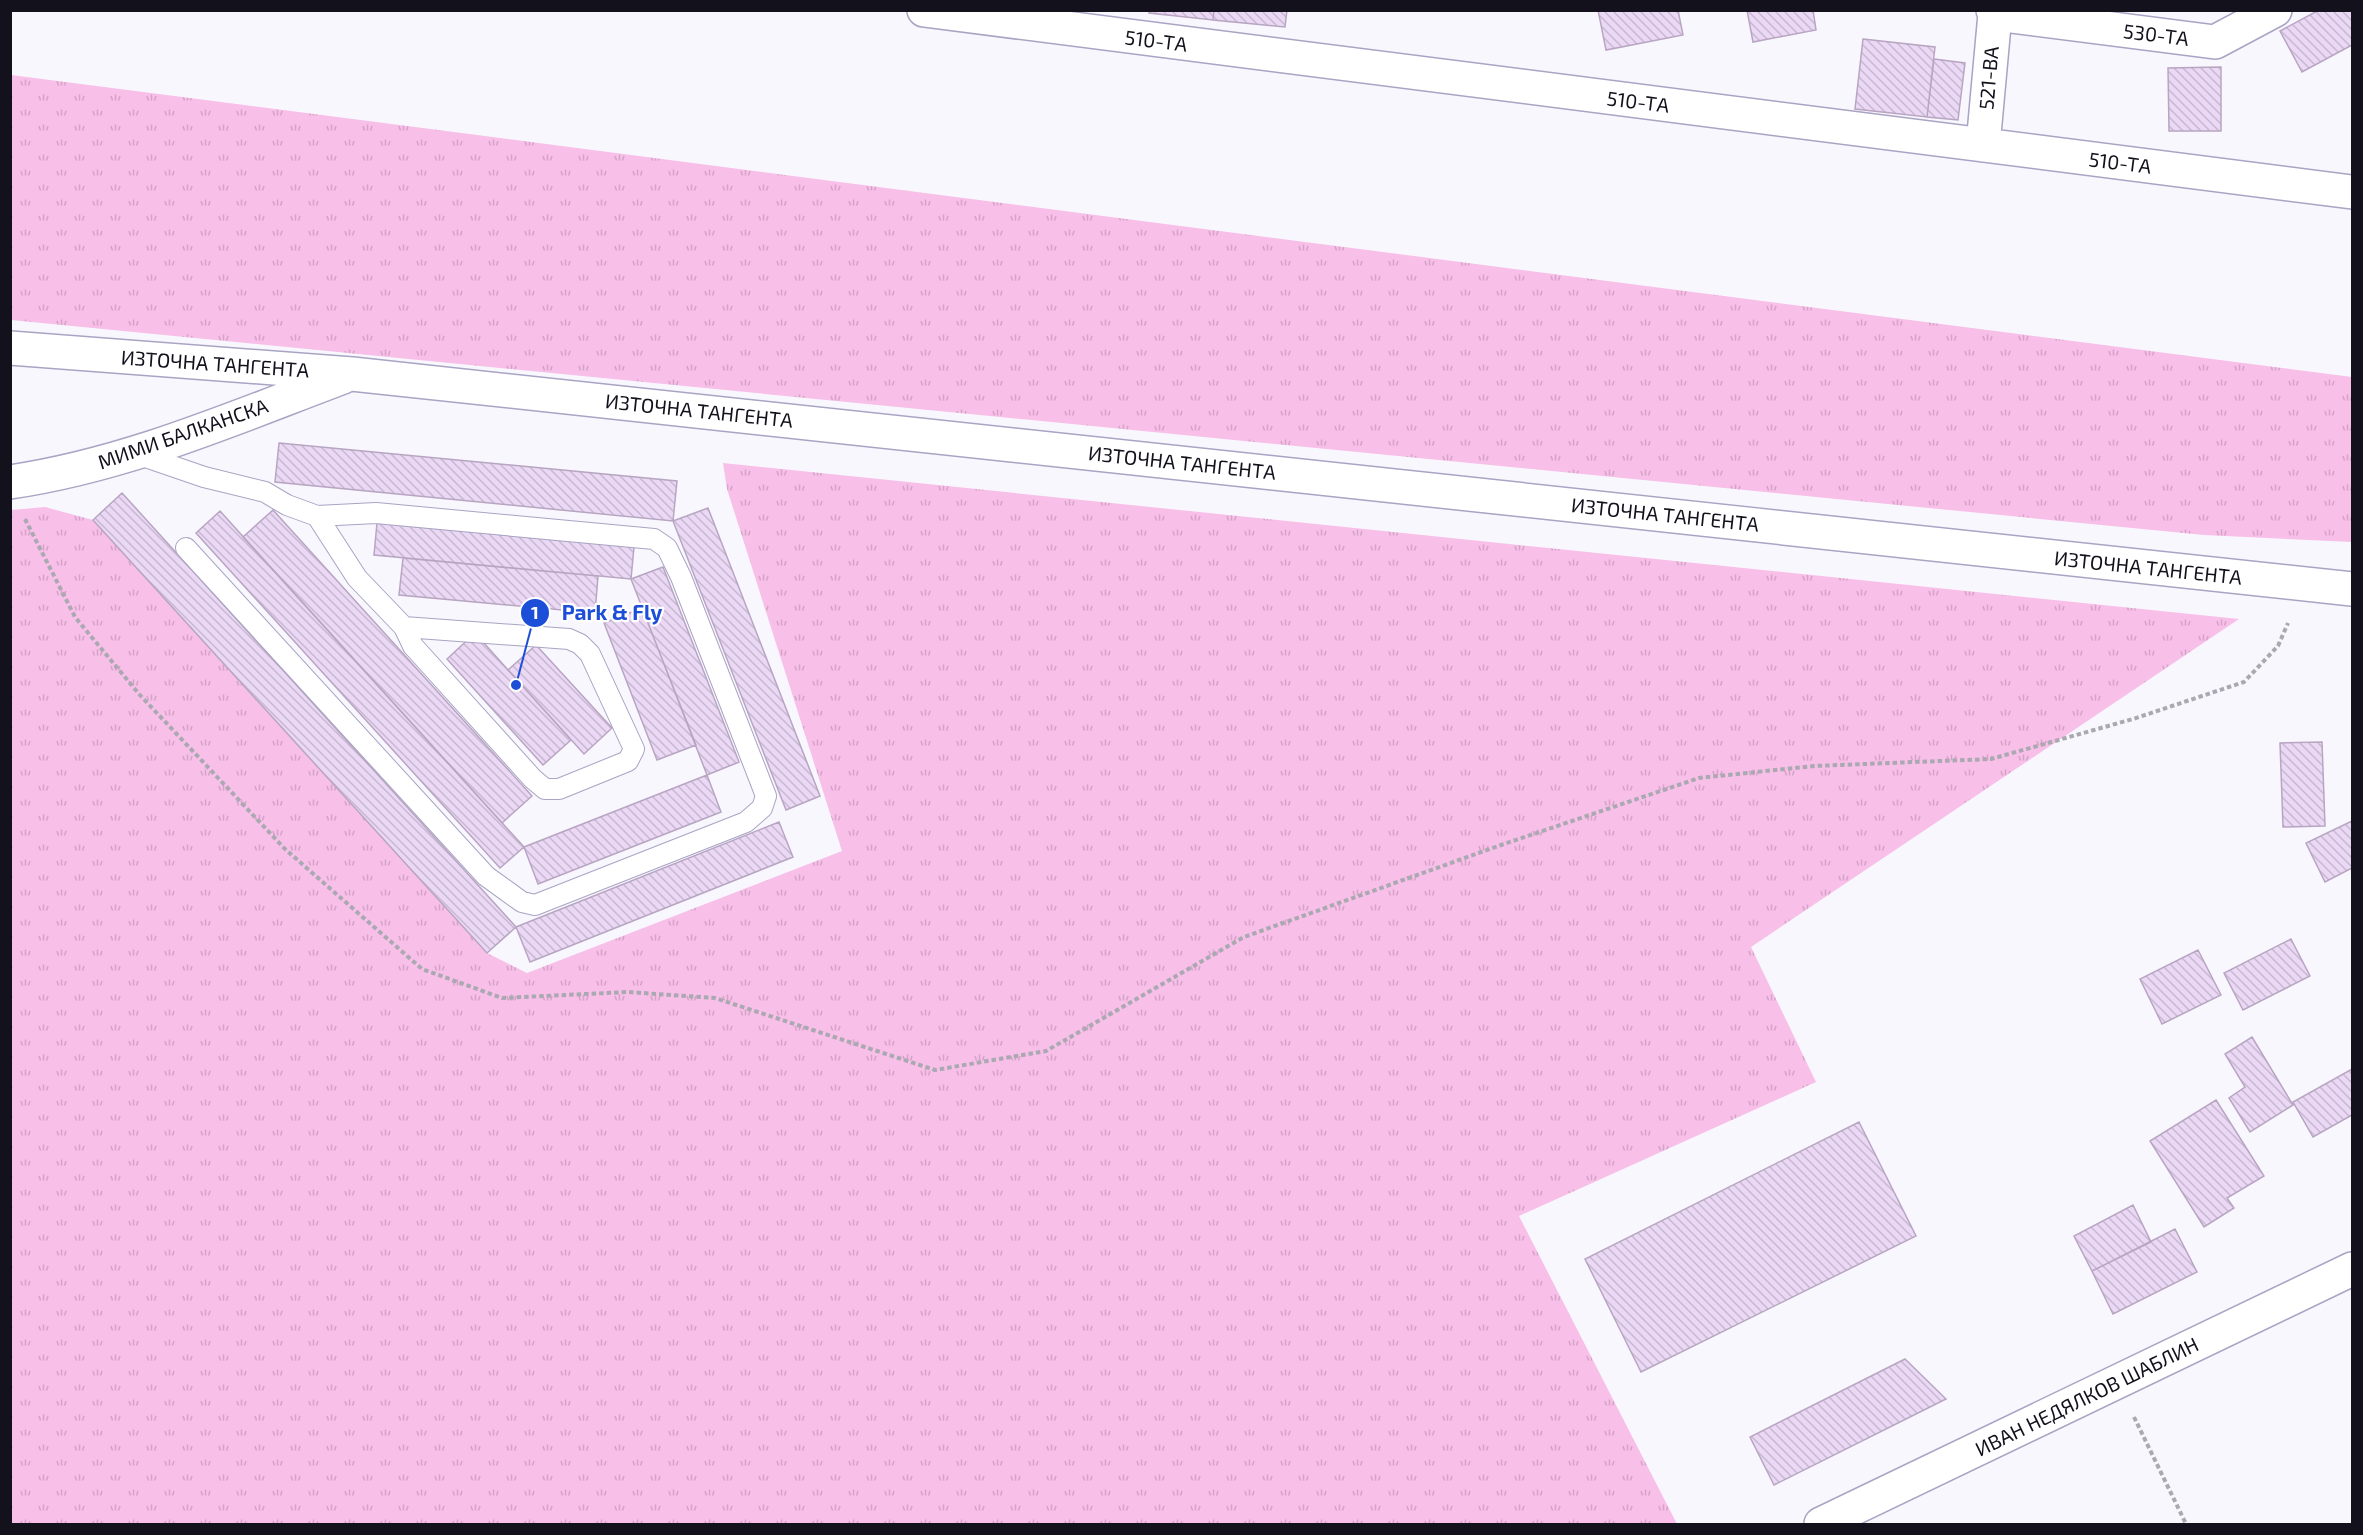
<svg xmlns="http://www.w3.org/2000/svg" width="2363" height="1535" font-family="'Exo 2',sans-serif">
  <defs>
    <pattern id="grass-tufts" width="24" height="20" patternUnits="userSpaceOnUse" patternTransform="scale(1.5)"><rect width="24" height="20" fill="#f8bfe9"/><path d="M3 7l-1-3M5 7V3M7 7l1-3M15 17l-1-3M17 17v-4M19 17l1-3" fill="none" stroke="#d4a3c7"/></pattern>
    <pattern id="building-back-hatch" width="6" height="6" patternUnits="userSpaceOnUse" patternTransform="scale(1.5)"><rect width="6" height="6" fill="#ebd8f5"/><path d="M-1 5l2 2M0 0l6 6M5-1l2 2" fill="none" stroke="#c8b8d1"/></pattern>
  </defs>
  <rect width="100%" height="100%" fill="#f8f7fe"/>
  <path fill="url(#grass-tufts)" d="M11,75L2352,377V542L2204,535L11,320Z
    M723,463L2239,619L1751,947L1816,1082L1519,1216L1677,1524H11V510L45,507L93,520L487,953L527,973L842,851L727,489Z"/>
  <path fill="url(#building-back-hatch)" stroke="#b8a5c2" stroke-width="1.5" d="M1150,10H1214L1213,20L1149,13Z
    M1214,10H1287L1285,27L1213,20Z
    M1598,10H1678L1683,35L1606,50Z
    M1747,10H1813L1816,30L1753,42Z
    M2319,10H2352V45L2302,72L2280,31Z
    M1863,39L1935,47L1927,117L1855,109Z
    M1934,59L1965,63L1958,120L1927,117Z
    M2221,67V131H2169L2168,68Z
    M279,443L677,481L673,521L275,482Z
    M122,493L516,927L487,953L93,520Z
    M708,508L820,796L786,810L673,521Z
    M273,510L532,796L502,823L243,537Z
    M220,511L524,847L500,868L196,533Z
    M377,523L634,547L631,579L374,555Z
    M403,558L598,576L595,613L399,595Z
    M663,567L739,762L707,775L631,579Z
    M642,608L696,745L657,760L604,623Z
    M475,633L571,740L543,765L447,659Z
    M536,645L612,728L584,754L508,670Z
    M2322,742L2325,826L2283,827L2280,743Z
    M707,775L721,812L538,884L524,847Z
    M2352,821V868L2325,882L2306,843Z
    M779,822L793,857L530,962L516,927Z
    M2291,939L2310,976L2243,1010L2224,973Z
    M2198,950L2221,995L2162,1024L2140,979Z
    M2252,1037L2293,1105L2250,1132L2229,1098L2245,1087L2225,1054Z
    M2352,1069V1115L2313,1137L2293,1102Z
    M2216,1100L2264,1176L2227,1198L2234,1208L2204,1227L2150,1141Z
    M1859,1122L1916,1236L1641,1372L1585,1259Z
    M2133,1205L2151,1242L2092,1271L2074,1236Z
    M2175,1229L2197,1272L2113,1314L2092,1271Z
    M1905,1359L1946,1399L1774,1485L1750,1437Z"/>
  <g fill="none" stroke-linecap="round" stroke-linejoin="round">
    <g stroke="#a8a4c3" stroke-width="22">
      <path id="service" d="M137,454L204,477L265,492L287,505L317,516L376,513L654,539L667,548L681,577L766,796L762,808L746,822L535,905L522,902L486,876L186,548
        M317,516L357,578L404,627L569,639L580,644L590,654L634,749L628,761L559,789H545L533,779L413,646L404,627"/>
    </g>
    <g stroke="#a8a4c3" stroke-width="36">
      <path id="minor" d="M924,10L2352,192
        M1995,14L2215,42L2275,10
        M1983,145L1995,14L1993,10
        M1821,1524L2352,1269"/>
    </g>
    <g stroke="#a8a4c3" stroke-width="36">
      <path id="tertiary" d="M10,348L352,374L2352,589
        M10,482C126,465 234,418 343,377"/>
    </g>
    <path stroke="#aaa9b1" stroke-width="4" stroke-dasharray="4.5 3" stroke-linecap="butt" d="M25,519L75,617L139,694L285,849L422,969L502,998L628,992L715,998L935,1070L1046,1051L1244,937L1501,845L1699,778L1814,766L1991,759L2133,719L2244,682L2278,646L2288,623
      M2134,1417L2186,1524"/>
    <use href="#service" stroke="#fff" stroke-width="20"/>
    <use href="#minor" stroke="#fff" stroke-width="33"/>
    <use href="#tertiary" stroke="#fff" stroke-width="33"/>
  </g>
  <g text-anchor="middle" stroke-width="4.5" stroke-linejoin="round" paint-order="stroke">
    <g font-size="20" fill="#12111c" stroke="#fff">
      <text transform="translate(2156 35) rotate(7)" y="7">530-ТА</text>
      <text transform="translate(1156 41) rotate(7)" y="7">510-ТА</text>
      <text transform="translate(1989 78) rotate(-85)" y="7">521-ВА</text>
      <text transform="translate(1638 102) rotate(7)" y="7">510-ТА</text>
      <text transform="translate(2120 163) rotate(7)" y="7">510-ТА</text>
      <text transform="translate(215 364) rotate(4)" y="7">ИЗТОЧНА ТАНГЕНТА</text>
      <text transform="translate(699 411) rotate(6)" y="7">ИЗТОЧНА ТАНГЕНТА</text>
      <text transform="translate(183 434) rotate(-19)" y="7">МИМИ БАЛКАНСКА</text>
      <text transform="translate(1182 463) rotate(6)" y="7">ИЗТОЧНА ТАНГЕНТА</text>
      <text transform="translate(1665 515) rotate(6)" y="7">ИЗТОЧНА ТАНГЕНТА</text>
      <text transform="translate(2148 568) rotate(6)" y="7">ИЗТОЧНА ТАНГЕНТА</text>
      <text transform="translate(2087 1397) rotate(-26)" y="7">ИВАН НЕДЯЛКОВ ШАБЛИН</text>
    </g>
  </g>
  <path fill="none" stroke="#1d4ed8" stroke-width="2" d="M516 685L535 613"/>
  <g fill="#1d4ed8" stroke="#fff" stroke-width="2">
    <circle cx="516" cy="685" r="6"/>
    <circle cx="535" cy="613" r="15"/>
  </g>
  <g font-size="18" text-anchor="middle" font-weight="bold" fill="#fff">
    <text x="535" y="619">1</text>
  </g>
  <g font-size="21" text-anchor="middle" font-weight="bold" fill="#1d4ed8" stroke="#fff" stroke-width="4.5" stroke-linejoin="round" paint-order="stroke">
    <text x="612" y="620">Park &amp; Fly</text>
  </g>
  <rect width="2363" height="1535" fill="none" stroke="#12111c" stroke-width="24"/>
</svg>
